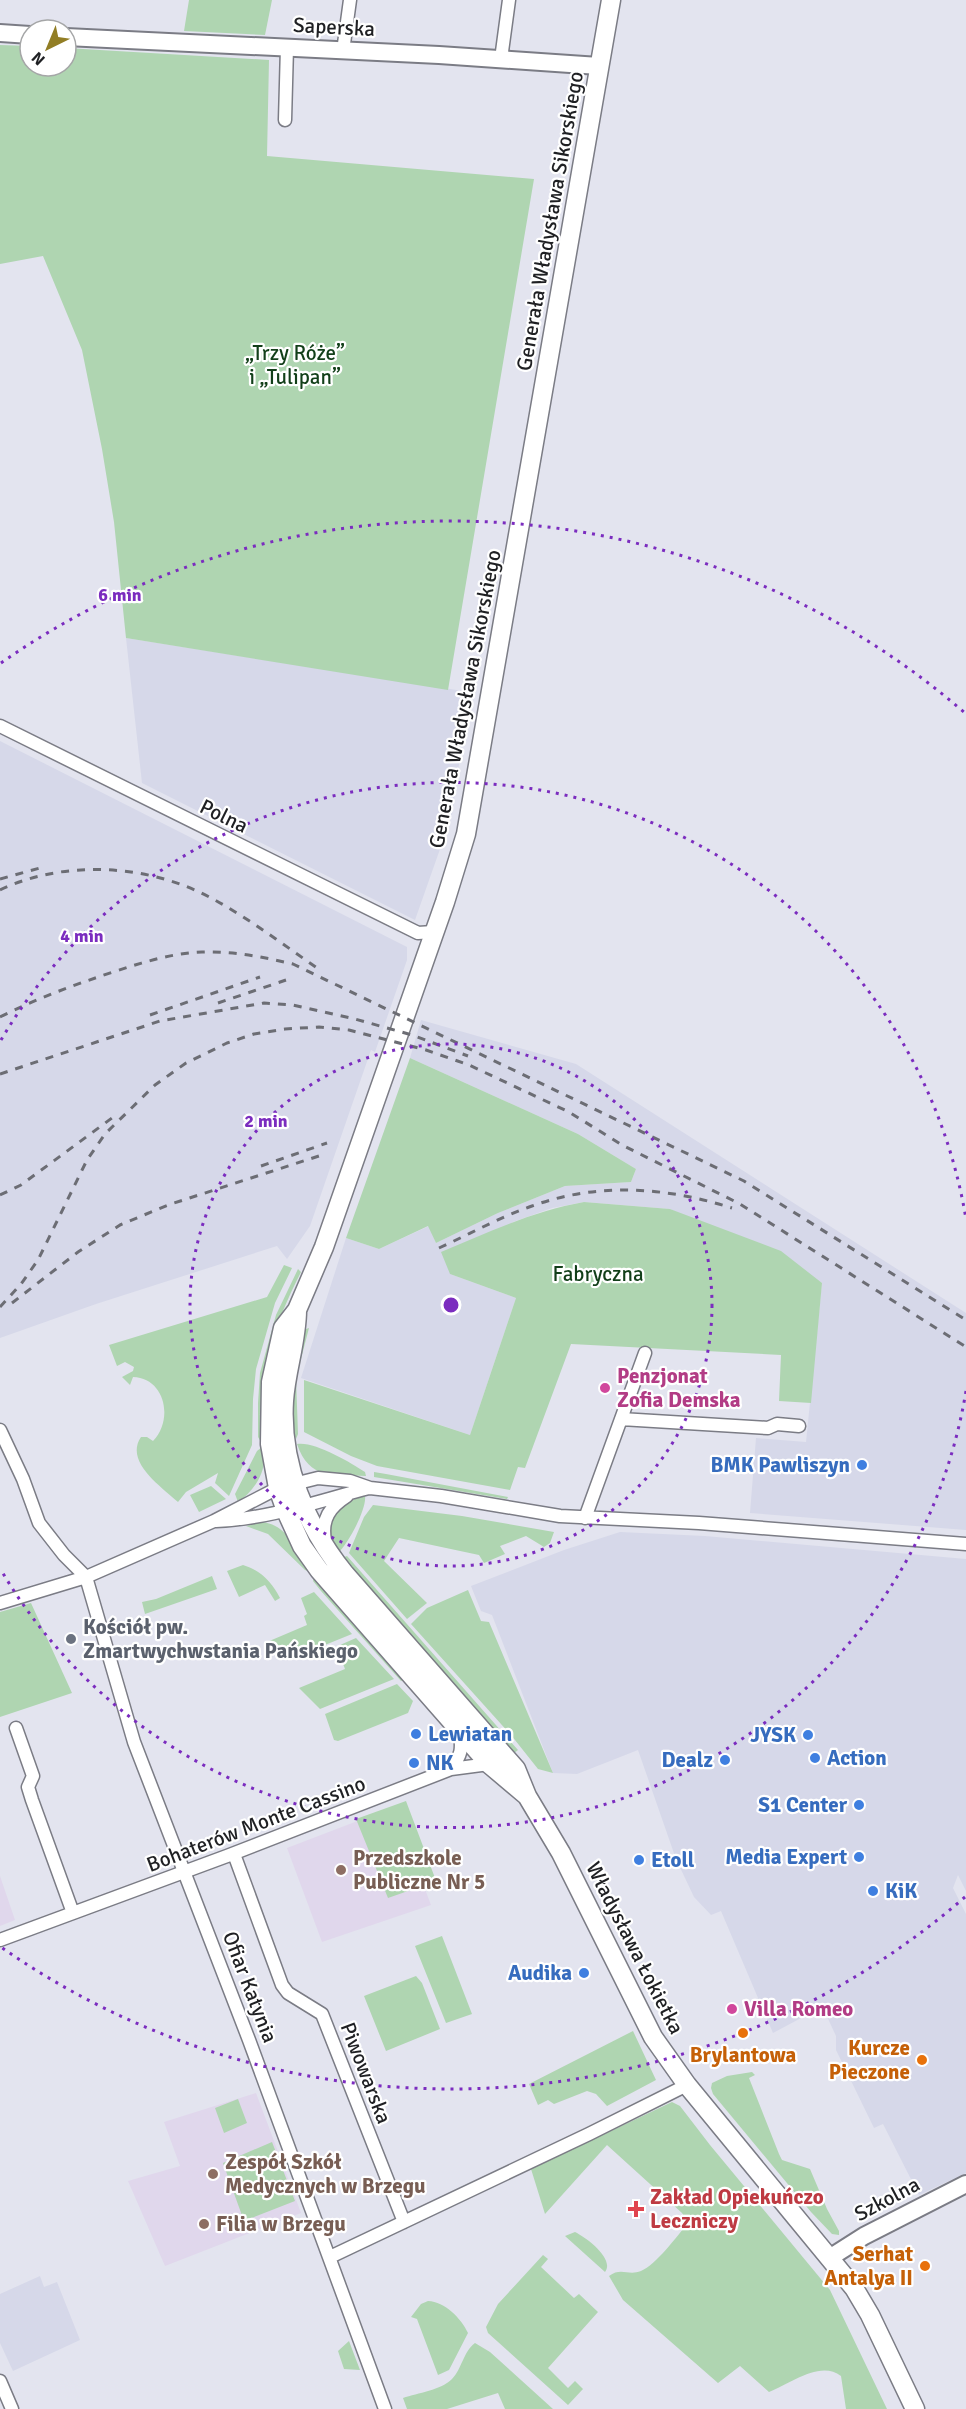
<svg xmlns="http://www.w3.org/2000/svg" width="966" height="2409" font-family="Signika,sans-serif">
  <rect width="100%" height="100%" fill="#e3e4ef"/>
  <path fill="#d6d8e9" d="M126,638L469,692L452,815L415,920L142,783Z
    M0,741L407,947V960L375,1052L371,1050L310,1226L287,1259L277,1246L96,1304L0,1338Z
    M421,1020L576,1064L966,1313V1530L750,1513L756,1438L806,1442L822,1283L670,1209L584,1202L552,1208L513,1222L450,1274L516,1298L470,1435L301,1378L346,1238L379,1249L429,1226L436,1243L498,1213L565,1186L631,1182L636,1169L578,1134L410,1058Z
    M620,1532L705,1536L966,1559V1891L958,1875L953,1888L966,1914V2173L919,2195L883,2124L874,2128L836,2050V2036L824,2010L803,2017L773,2033L721,1911L711,1915L694,1897L676,1859L638,1750L577,1774L553,1773L492,1615L481,1611L471,1586L564,1550Z
    M40,2276L44,2287L57,2282L80,2340L13,2371L0,2343V2294Z"/>
  <path fill="#e0d7ec" d="M394,1807L431,1905L322,1942L287,1848Z
    M0,1876L15,1920L0,1926Z
    M256,2093L301,2213L165,2266L128,2181L180,2166L164,2122Z"/>
  <path fill="#afd5b1" d="M189,0H272L265,35L184,31Z
    M0,45L30,46V66H66V48L269,60L267,156L534,179L448,690L126,638L114,522L102,449L82,350L43,256L0,264Z
    M410,1058L578,1134L636,1169L631,1182L565,1186L498,1213L436,1243L428,1226L379,1249L346,1238Z
    M584,1202L670,1209L781,1251L822,1283L811,1403L779,1401L781,1355L571,1344L525,1468L518,1467L510,1490L377,1466L351,1456L304,1432V1380L470,1435L516,1298L450,1274L441,1252C488,1232 534,1211 584,1202Z
    M284,1265L292,1268L275,1303L256,1369L253,1399L252,1445L229,1496L215,1483L218,1473L186,1492L178,1502C162,1487 124,1462 141,1437H147L153,1441C174,1419 165,1378 133,1377L130,1385L122,1377L133,1371L134,1367L125,1362L117,1366L109,1345L267,1297Z
    M298,1269L301,1272C270,1333 260,1372 263,1441L261,1442L258,1437V1403L260,1373L276,1315Z
    M309,1328L296,1378L298,1434L296,1439C283,1411 297,1357 306,1329Z
    M297,1444C314,1441 350,1462 365,1472L366,1476C334,1475 309,1480 297,1444Z
    M262,1447C270,1467 255,1491 238,1502L235,1494L257,1451Z
    M374,1472L386,1474L508,1497L507,1499L374,1477Z
    M211,1486L226,1499L199,1512L190,1495Z
    M365,1496C367,1509 348,1544 338,1553L332,1544L330,1523C340,1507 348,1500 365,1496Z
    M373,1505L462,1516L554,1532L550,1543L544,1547L526,1536L500,1546L505,1554L484,1563L479,1555L399,1538L384,1561L427,1603L407,1619L349,1553L364,1517Z
    M262,1522C288,1525 298,1551 311,1572L305,1570L268,1534L246,1526Z
    M347,1556L518,1750L513,1754L341,1558Z
    M243,1565C260,1570 272,1582 280,1598L275,1601L265,1585L239,1597L227,1571Z
    M212,1576L217,1589L145,1614L142,1602L156,1599Z
    M314,1577L406,1678L401,1681L321,1591L313,1581Z
    M468,1590L481,1621L489,1622L553,1773L538,1769L511,1735L411,1624L427,1608Z
    M314,1592L352,1634L288,1660L282,1649L272,1653L267,1642L307,1625L304,1616L307,1614L301,1598Z
    M31,1603L72,1693L0,1717V1612Z
    M356,1638L394,1679L320,1709L299,1688L345,1669L342,1661L347,1659L340,1645Z
    M397,1684L413,1701L408,1713L338,1741L334,1740L325,1714Z
    M406,1801L435,1878L428,1884L388,1898L356,1819Z
    M442,1936L472,2014L446,2023L415,1946Z
    M416,1976L422,1983L440,2029L386,2051L364,1996Z
    M633,2031L656,2080L607,2106L596,2094L587,2091L554,2104L548,2100L538,2105L529,2084Z
    M752,2072L755,2075L749,2078L779,2154L782,2160L810,2169L827,2209L839,2231V2235L832,2234L811,2212L713,2094L711,2088L712,2083L727,2076Z
    M238,2099L247,2123L224,2133L215,2108Z
    M672,2102L680,2106L710,2145L830,2290L887,2409H846L841,2376C820,2360 790,2384 769,2392L740,2366L718,2383L623,2300L609,2276C621,2267 628,2276 641,2271C656,2265 677,2236 688,2223L682,2213L607,2145L545,2214L531,2169Z
    M272,2142L295,2201L244,2221L223,2163Z
    M575,2232C587,2238 615,2259 605,2272L565,2236Z
    M543,2255L548,2259L541,2267L574,2298L579,2294L598,2312L548,2368L568,2388L575,2381L583,2389L568,2405L488,2333L486,2327L498,2304Z
    M428,2301C445,2302 461,2318 468,2333L449,2370L438,2375L417,2319L411,2317L421,2304Z
    M349,2341L360,2370L344,2369L338,2351Z
    M475,2343L490,2352L553,2409H505L498,2393L447,2409H407L403,2398C418,2393 441,2390 452,2379C462,2369 463,2352 475,2343Z"/>
  <g fill="none" stroke-linecap="round" stroke-linejoin="round">
    <g stroke="#7b7c85" stroke-width="15">
      <path id="minor" d="M343,51L350,0
        M501,59L509,0
        M285,120L287,47
        M0,726L418,933L433,932
        M621,1419L768,1428L777,1424L799,1426
        M0,1430L23,1479L39,1523L64,1555L86,1577
        M585,1518L645,1353
        M216,1521C269,1519 318,1501 369,1488
        M325,1540C321,1519 330,1507 347,1496
        M86,1577L134,1742L249,2040L385,2409
        M0,1603L86,1577L214,1521L278,1488L318,1478L350,1481L370,1488L441,1496L560,1516L699,1523L966,1544
        M16,1728L33,1776L28,1787L32,1800L73,1913
        M451,1769C462,1754 462,1750 460,1732
        M234,1854L282,1985L288,1993L322,2014L404,2222
        M0,1940L227,1856L451,1769L489,1764
        M330,2257L589,2134L687,2085
        M0,2381L12,2409"/>
    </g>
    <g stroke="#7b7c85" stroke-width="20">
      <path id="tertiary" d="M0,33L30,35
        M66,37L439,55L599,66
        M831,2257L864,2236L966,2184"/>
    </g>
    <g stroke="#7b7c85" stroke-width="21">
      <path id="secondary" d="M297,1310C297,1341 286,1370 284,1401C280,1464 306,1526 345,1574L516,1769L527,1796L561,1853L653,2037L687,2085L854,2288L870,2315L915,2409
        M527,1796L489,1764L319,1570L302,1546L286,1511L278,1488L270,1444L271,1382L283,1328L297,1310L324,1247L445,902L466,834L611,0"/>
    </g>
    <use href="#minor" stroke="#fff" stroke-width="12"/>
    <use href="#tertiary" stroke="#fff" stroke-width="16"/>
    <use href="#secondary" stroke="#fff" stroke-width="18"/>
    <path stroke="#6c6d74" stroke-width="3" stroke-dasharray="8 8" stroke-linecap="butt" d="M0,879L40,868
      M0,890C65,859 150,864 213,899C250,919 285,946 320,970
      M218,1003L286,980
      M150,1015L260,977
      M0,1017C40,997 74,985 116,971C144,962 173,953 202,952C233,951 263,957 293,964L744,1181L966,1320
      M0,1074L160,1021L264,1003L293,1005L355,1019L412,1035L468,1056
      M261,1166L327,1143
      M0,1195L21,1185L112,1118
      M439,1248C470,1234 500,1217 532,1206C598,1182 666,1187 732,1208
      M12,1303L78,1252L120,1225L168,1205L325,1154
      M0,1307L21,1284L38,1260L87,1160L105,1134L155,1085L186,1063L227,1043L254,1034L285,1029L319,1027L349,1030L426,1050L469,1065L569,1112L622,1145L740,1204L966,1347"/>
  </g>
  <g fill="none" stroke="#7b2cbf" stroke-width="3" stroke-dasharray="3 6">
    <circle cx="451" cy="1305" r="261"/>
    <path d="M966 1391A522 522 0 0 1 1 1570M1 1040A522 522 0 0 1 966 1219"/>
    <path d="M965 1897A784 784 0 0 1 1 1947M1 663A784 784 0 0 1 965 713"/>
  </g>
  <g fill="#d1479c" stroke="#fff" stroke-width="2">
    <circle cx="605" cy="1388" r="6"/>
    <circle cx="732" cy="2009" r="6"/>
  </g>
  <g fill="#3f7fe0" stroke="#fff" stroke-width="2">
    <circle cx="862" cy="1465" r="6"/>
    <circle cx="416" cy="1734" r="6"/>
    <circle cx="808" cy="1735" r="6"/>
    <circle cx="815" cy="1758" r="6"/>
    <circle cx="725" cy="1760" r="6"/>
    <circle cx="414" cy="1763" r="6"/>
    <circle cx="859" cy="1805" r="6"/>
    <circle cx="859" cy="1857" r="6"/>
    <circle cx="639" cy="1860" r="6"/>
    <circle cx="873" cy="1891" r="6"/>
    <circle cx="584" cy="1973" r="6"/>
  </g>
  <circle fill="#6b7280" stroke="#fff" stroke-width="2" cx="71" cy="1639" r="6"/>
  <g fill="#8d6e63" stroke="#fff" stroke-width="2">
    <circle cx="341" cy="1870" r="6"/>
    <circle cx="213" cy="2174" r="6"/>
    <circle cx="204" cy="2224" r="6"/>
  </g>
  <g fill="#e8710a" stroke="#fff" stroke-width="2">
    <circle cx="743" cy="2033" r="6"/>
    <circle cx="922" cy="2060" r="6"/>
    <circle cx="925" cy="2266" r="6"/>
  </g>
  <path fill="#e0444e" stroke="#fff" stroke-width="2" d="M633 2200h6v6h6v6h-6v6h-6v-6h-6v-6h6z"/>
  <g text-anchor="middle" stroke-width="4.5" stroke-linejoin="round" paint-order="stroke">
    <g font-size="21" fill="#1f2023" stroke="#fff">
      <text transform="translate(334 27) rotate(3)" y="7">Saperska</text>
      <text transform="translate(550 221) rotate(-80)" y="7">Generała Władysława Sikorskiego</text>
      <text transform="translate(465 699) rotate(-79)" y="7">Generała Władysława Sikorskiego</text>
      <text transform="translate(224 816) rotate(26)" y="7">Polna</text>
      <text transform="translate(256 1824) rotate(-21)" y="7">Bohaterów Monte Cassino</text>
      <text transform="translate(635 1948) rotate(63)" y="7">Władysława Łokietka</text>
      <text transform="translate(250 1987) rotate(69)" y="7">Ofiar Katynia</text>
      <text transform="translate(366 2073) rotate(69)" y="7">Piwowarska</text>
      <text transform="translate(887 2199) rotate(-28)" y="7">Szkolna</text>
    </g>
    <g font-size="21" fill="#123f19" stroke="#fff">
      <text x="295" y="360">„Trzy Róże”<tspan x="295" dy="24">i „Tulipan”</tspan></text>
      <text x="598" y="1281">Fabryczna</text>
    </g>
    <g font-size="21" font-weight="bold" fill="#b23c85" stroke="#fff" text-anchor="start">
      <text x="617" y="1383">Penzjonat<tspan x="617" dy="24">Zofia Demska</tspan></text>
      <text x="744" y="2016">Villa Romeo</text>
    </g>
    <g font-size="21" font-weight="bold" fill="#366cbe" stroke="#fff" text-anchor="end">
      <text x="850" y="1472">BMK Pawliszyn</text>
      <text x="428" y="1741" text-anchor="start">Lewiatan</text>
      <text x="796" y="1742">JYSK</text>
      <text x="827" y="1765" text-anchor="start">Action</text>
      <text x="713" y="1767">Dealz</text>
      <text x="426" y="1770" text-anchor="start">NK</text>
      <text x="847" y="1812">S1 Center</text>
      <text x="847" y="1864">Media Expert</text>
      <text x="651" y="1867" text-anchor="start">Etoll</text>
      <text x="885" y="1898" text-anchor="start">KiK</text>
      <text x="572" y="1980">Audika</text>
    </g>
    <g font-size="21" font-weight="bold" fill="#5b616d" stroke="#fff" text-anchor="start">
      <text x="83" y="1634">Kościół pw.<tspan x="83" dy="24">Zmartwychwstania Pańskiego</tspan></text>
    </g>
    <g font-size="21" font-weight="bold" fill="#785e54" stroke="#fff" text-anchor="start">
      <text x="353" y="1865">Przedszkole<tspan x="353" dy="24">Publiczne Nr 5</tspan></text>
      <text x="225" y="2169">Zespół Szkół<tspan x="225" dy="24">Medycznych w Brzegu</tspan></text>
      <text x="216" y="2231">Filia w Brzegu</text>
    </g>
    <g font-size="21" font-weight="bold" fill="#c56008" stroke="#fff" text-anchor="end">
      <text x="910" y="2055">Kurcze<tspan x="910" dy="24">Pieczone</tspan></text>
      <text x="743" y="2062" text-anchor="middle">Brylantowa</text>
      <text x="913" y="2261">Serhat<tspan x="913" dy="24">Antalya II</tspan></text>
    </g>
    <g font-size="21" font-weight="bold" fill="#be3a42" stroke="#fff" text-anchor="start">
      <text x="650" y="2204">Zakład Opiekuńczo<tspan x="650" dy="24">Leczniczy</tspan></text>
    </g>
  </g>
  <circle cx="451" cy="1305" r="9" fill="#7b2cbf" stroke="#fff" stroke-width="3"/>
  <g font-size="18" text-anchor="middle" font-weight="bold" fill="#7b2cbf" stroke="#fff" stroke-width="4.5" stroke-linejoin="round" paint-order="stroke">
    <text x="120" y="601">6 min</text>
    <text x="82" y="942">4 min</text>
    <text x="266" y="1127">2 min</text>
  </g>
  <g transform="translate(48 48) rotate(223)"><circle r="28" fill="#ffffff" stroke="#a5a6a7" stroke-width="1.5"/>
  <path d="M0-4.5L10 22L0 15L-10 22Z" fill="#927e25"/>
  <text y="-9" font-size="16" font-weight="bold" text-anchor="middle" fill="#1f2023">N</text>
  </g>
</svg>
